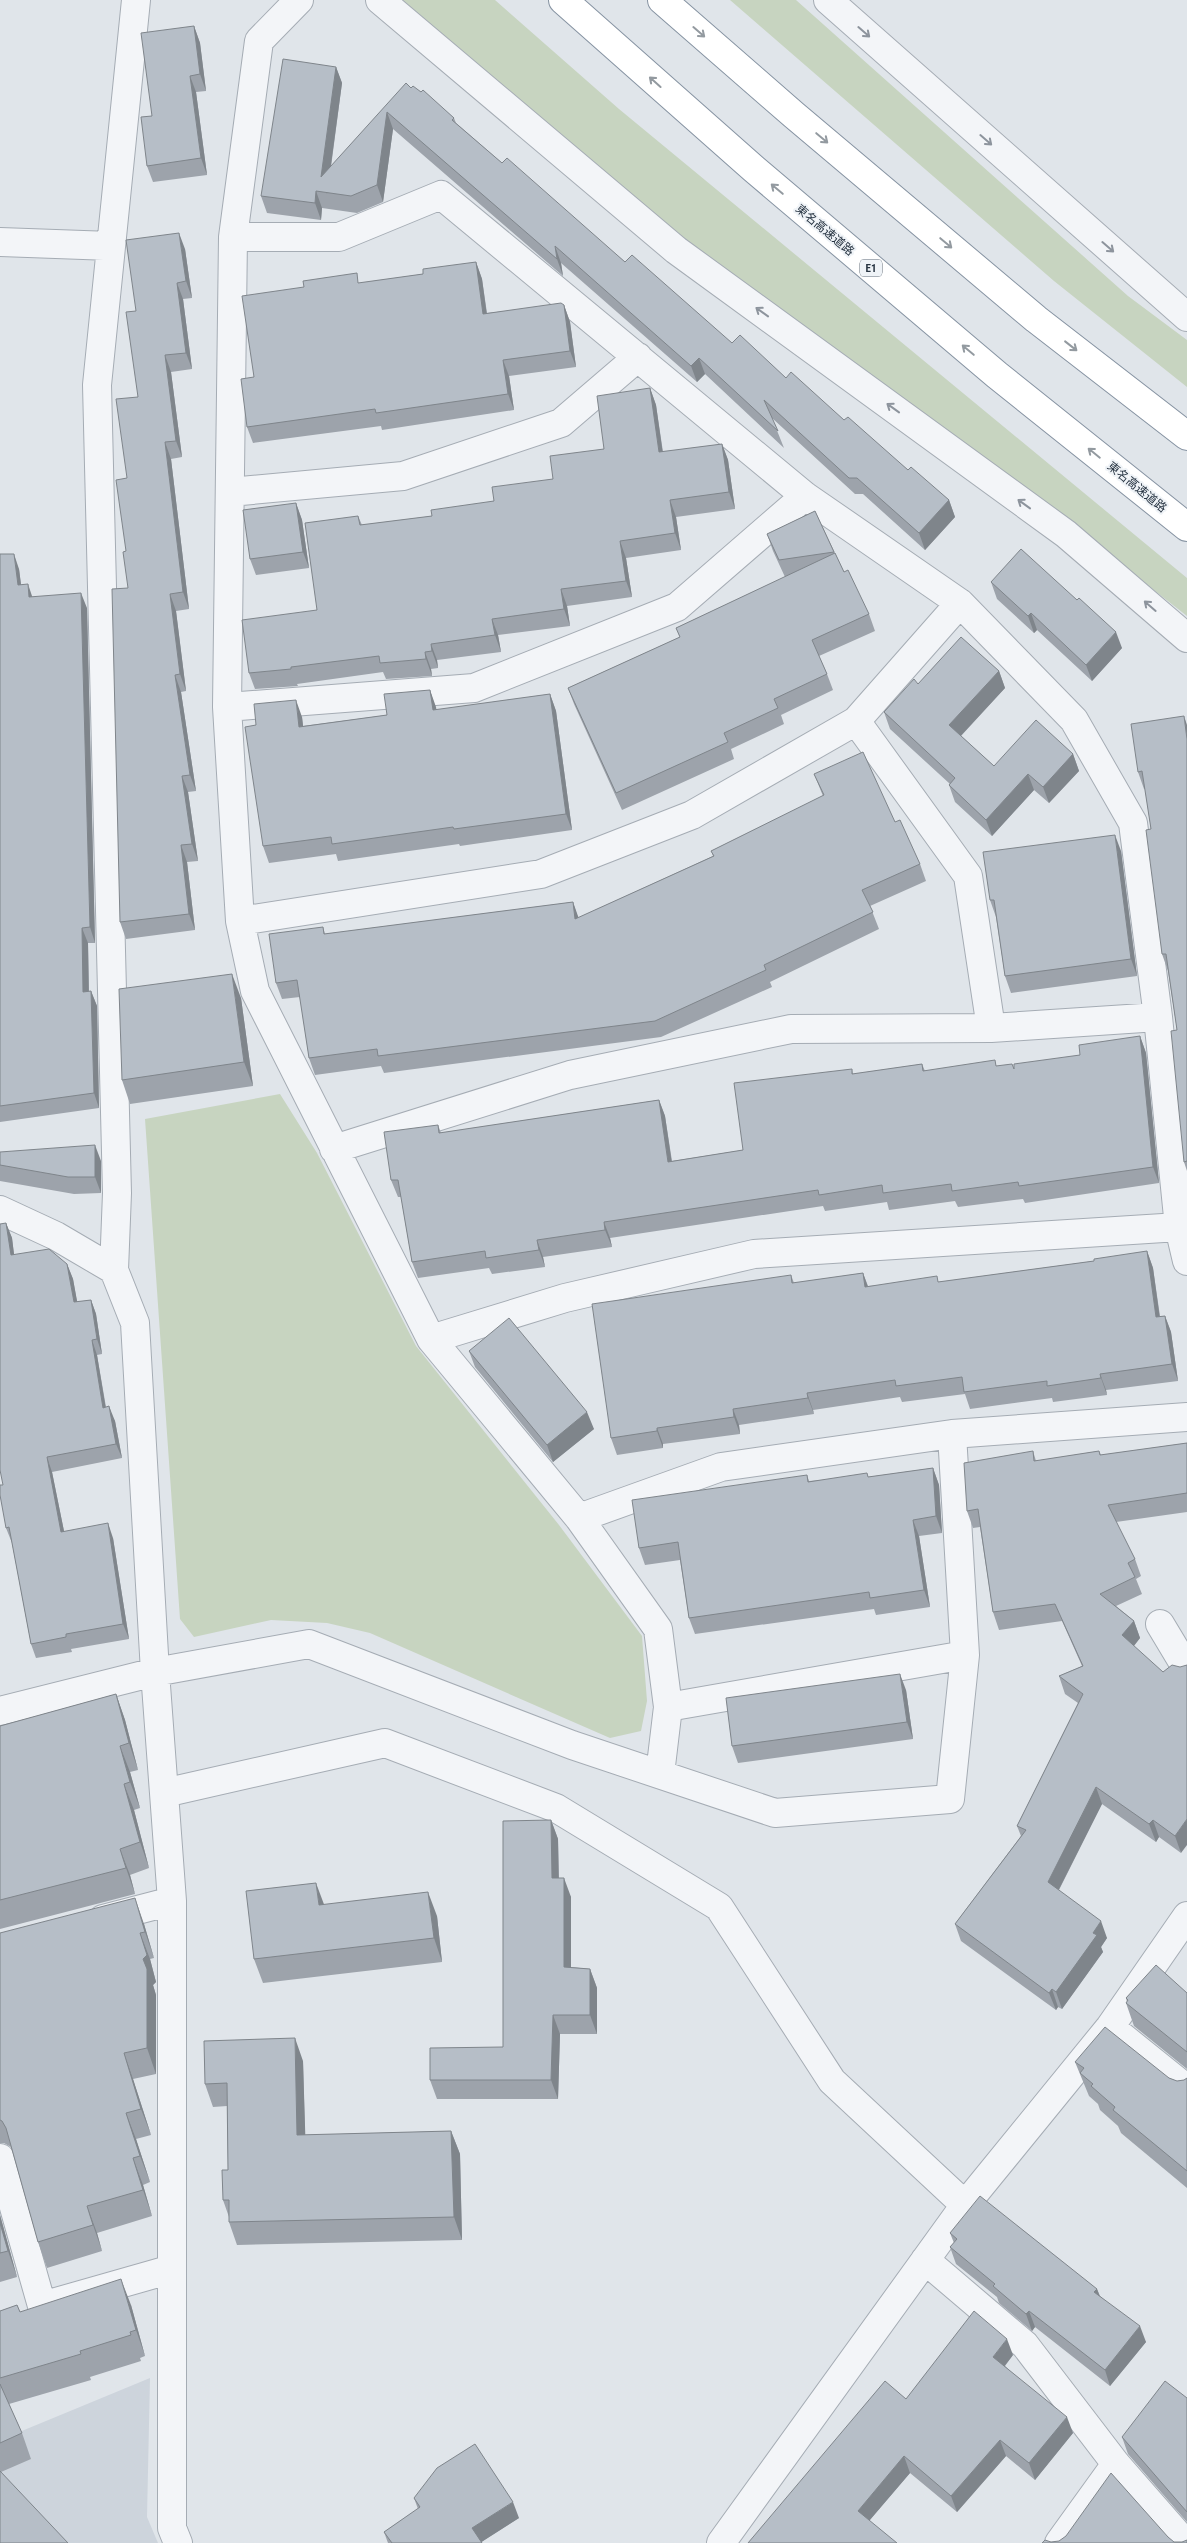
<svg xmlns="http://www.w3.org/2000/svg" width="1187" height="2543" font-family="'Roboto Condensed','Noto Sans JP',sans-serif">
  <rect width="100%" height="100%" fill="#e0e5ea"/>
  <path fill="#cdd4dc" d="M150,2378L147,2517L158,2543H0V2440Z"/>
  <path fill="#c7d4c0" d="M401,0H495L619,109L1187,578V616L1045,505L811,337L639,205Z
    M730,0H796L1128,296L1187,340V387L1054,281Z
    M280,1094L317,1153L416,1346L559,1525L642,1636L647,1701L641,1731L610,1738L370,1633L327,1623L271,1620L194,1637L180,1619L145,1119Z"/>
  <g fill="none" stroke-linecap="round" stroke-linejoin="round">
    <g stroke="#a5acb4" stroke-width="30">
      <path id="street" d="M136,0L97,385L117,1193L114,1270L135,1323L155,1672L172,1901V2528L178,2543
        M299,0L259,41L233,237L227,707L240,921L255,991L431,1339L579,1518L658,1629L668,1707L660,1774
        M380,0L676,250L1066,534L1187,638
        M828,0L1187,317
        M233,237H339L441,195L805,496L960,603L1074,720L1133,823L1158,1017L1179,1227L1187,1261
        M0,242L111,246
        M230,492L403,476L561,423L638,357
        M227,707L474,688L677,607L805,496
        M856,721L968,876L991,1028
        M240,921L541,874L692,815L856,721L960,603
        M334,1149L570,1075L791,1029L991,1028L1158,1017
        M0,1210L56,1236L114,1270
        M431,1339L565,1298L754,1254L1179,1227
        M579,1518L721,1467L952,1434L1187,1417
        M1160,1624L1187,1669
        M668,1707L965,1655
        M0,1711L155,1672L309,1644L572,1745L775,1813L950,1799L965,1655L952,1434
        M164,1793L385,1743L556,1808L719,1907L832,2081L965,2205
        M103,1919L172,1901
        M1110,2027L1187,2089
        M0,2158L42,2306L172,2269
        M925,2260L1025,2345L1116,2464L1185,2543
        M721,2543L965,2205L1110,2027L1187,1916
        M1059,2543L1116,2464"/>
    </g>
    <g stroke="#8693a2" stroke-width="30">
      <path id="highway" d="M563,0L754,169L997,375L1187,527
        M662,0L794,115L1036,319L1187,436"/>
    </g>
    <use href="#street" stroke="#f3f5f8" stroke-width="28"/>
    <use href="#highway" stroke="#fff" stroke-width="28"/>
  </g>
  <path fill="#9da3ab" d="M194,26L200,43L206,91L196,92L207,175L153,182L147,166L152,116Z
    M336,67L342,83L331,167L411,88L421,92L454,118L456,123L502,163L625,262L732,343L786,378L844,420L908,470L949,500L955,517L925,550L863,494H855L772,418L784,448L705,374L697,382L561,263L563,276L393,129L383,202L357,213L322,208L321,220L267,213L261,196Z
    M185,249L192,298L183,299L192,369L171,372L182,457L171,459L189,609L176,611L186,691L181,692L196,791L188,792L198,861L187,862L195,930L126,939L120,922L128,588L127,478L138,397L136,311Z
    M476,262L482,279L487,313L564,305L570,322L576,367L509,376L514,410L382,430L381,426L253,443L247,427L360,283L423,274Z
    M650,388L656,405L663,452L722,444L728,460L735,509L676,517L681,550L626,558L632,597L567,606L570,626L498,635L501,652L437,660L438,668L431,669L432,676L386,679L383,672L297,684L298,686L255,689L249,673L317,610L358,516L362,525L432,516L494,501L553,479L604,449Z
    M296,503L302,520L309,568L256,575L250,559Z
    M815,511L844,572L869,614L875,631L819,656L827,674L833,690L781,715L784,724L731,749L734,759L622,810L574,704L568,688L680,637L676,628L785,577L773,551L767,534Z
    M0,554L19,569L21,585L32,597L87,608L95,943H88L89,991H91L97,1006L99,1108L0,1122Z
    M991,582L1122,648L1092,681L1037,630L1034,633L997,599Z
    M999,671L1005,688L961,736L994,766L1073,754L1079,771L1049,803L1034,790L992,836L955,802L949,785L950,784L890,729L884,712L918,684Z
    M430,690L436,710L550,694L556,711L572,830L460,846L459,844L338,861L336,854L269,863L263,846L256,725L302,717L303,726L387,715Z
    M1187,725V1171L1184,1162L1177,1030L1168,971L1162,954L1151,829L1145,789H1144L1138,772Z
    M814,774L895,822L920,864L926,881L870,906L879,929L770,982L772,987L661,1037L384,1073L381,1066L315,1075L309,1058L300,997L282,999L276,983L323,927L325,934L573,902L578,918L713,856L711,851L823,796Z
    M1121,851L1137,976L1011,993L1005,976L996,917L990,900Z
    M241,998L253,1086L130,1104L122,1080Z
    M1140,1036L1146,1053L1159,1183L1025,1203L1023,1199L958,1207L955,1201L889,1210L887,1202L825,1211L823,1206L610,1238L612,1247L543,1257L545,1267L492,1274L489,1268L418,1278L412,1262L401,1197H398L391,1180L438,1125L441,1133L659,1100L665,1116L672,1161L743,1150L852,1069L853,1074L922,1064L925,1071L997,1066L1014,1069L1080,1055Z
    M0,1152L101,1161V1193L74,1194L0,1181Z
    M6,1223L12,1238L14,1255L67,1264L73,1279L77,1302L91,1300L96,1314L102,1354L97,1355L106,1407L115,1421L122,1458L52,1472L64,1531L113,1538L129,1639L71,1649L72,1652L36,1658L31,1644L12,1543L6,1528L3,1485Z
    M1147,1251L1153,1268L1160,1316H1165L1171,1332L1178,1381L1106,1390L1107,1395L1053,1402L1052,1398L970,1409L965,1394L902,1402L900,1397L813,1410L814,1414L739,1425L740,1434L663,1444V1448L617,1455L611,1438L791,1275L794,1283L863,1273L868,1286L939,1282L1094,1261Z
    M469,1351L594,1429L553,1462L475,1367Z
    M1187,1443V1512L1116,1522L1135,1559L1141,1576L1136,1579L1142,1594L1116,1606L1134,1621L1140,1638L1134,1646L1181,1853L1159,1837L1156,1842L1102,1804L1059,1890L1107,1938L1101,1947L1103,1952L1062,2009L1058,2007L1056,2010L961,1941L955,1924L1021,1836L1017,1826L1078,1703L1065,1694L1059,1676L1082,1666L1062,1621L999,1630L993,1612L980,1527L973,1528L967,1511L1033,1451L1036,1461L1099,1451L1101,1455Z
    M933,1468L939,1485L942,1533L919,1536L930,1607L876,1615L874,1609L695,1634L689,1618L680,1560L645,1565L639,1548L807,1475L809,1481L868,1477Z
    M906,1690L913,1739L738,1763L732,1746Z
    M116,1694L125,1720L138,1770L130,1772L140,1808L134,1810L149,1868L130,1875L135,1894L0,1929V1726Z
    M551,1820L558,1839L559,1878L571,1897V1967L590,1969L597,1988V2034H560L558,2099H437L430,2080L503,2047Z
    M324,1905L437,1916L442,1962L263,1983L254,1959Z
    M144,1924L154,1958L150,1959L156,1982L153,1985L156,1995V2074L133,2079L151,2135L136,2139L150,2182L143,2185L152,2216L97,2233L102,2251L47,2268L38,2242L11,2147L4,2143H0V1933Z
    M1187,1993V2069L1134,2026L1126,2003L1127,2002L1126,1998Z
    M303,2061L305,2135L451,2131L460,2154L462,2240L237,2245L229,2222V2217L223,2200L228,2170L227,2106L213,2107L205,2084Z
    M1075,2062L1169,2078L1177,2081L1184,2080L1187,2078V2188L1121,2133L1118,2126L1100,2110L1098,2104L1089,2096Z
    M0,2215L17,2277L0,2282Z
    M950,2233L1097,2289L1100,2296L1146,2342L1110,2386L1035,2327L1032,2331L999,2303L997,2297L956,2264L950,2247L954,2243Z
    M17,2305L20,2312L131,2305L145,2356L140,2358L141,2361L90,2377L91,2380L9,2404L22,2433L31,2459L1,2472L0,2543V2311Z
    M1013,2355L1005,2366L1073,2433L1035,2480L1006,2456L957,2512L910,2473L869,2521L748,2543L906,2399Z
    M1187,2398V2522L1128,2454L1122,2437Z
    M414,2498L519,2518L481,2542L482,2543H388L384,2532L418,2509Z"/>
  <path fill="#7f858b" d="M194,26L200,43L206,91L200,74Z
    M336,67L342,83L327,194L321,177Z
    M190,76L196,92L207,175L201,158Z
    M387,112L393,129L383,202L377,185Z
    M316,191L322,208L321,220L315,203Z
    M179,233L185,249L192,298L186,281Z
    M555,246L561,263L563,276L557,259Z
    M476,262L482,279L489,331L483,314Z
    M177,283L183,299L192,369L186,353Z
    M564,305L570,322L576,367L570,351Z
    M165,355L171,372L182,457L176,441Z
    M699,358L705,374L697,382L691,366Z
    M503,360L509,376L514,410L508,394Z
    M650,388L656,405L665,469L659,452Z
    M165,442L171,459L189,609L183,592Z
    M722,444L728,460L735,509L729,492Z
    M670,500L676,517L681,550L675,533Z
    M949,500L955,517L925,550L919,533Z
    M296,503L302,520L309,568L303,552Z
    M620,541L626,558L632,597L626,581Z
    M14,554L19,569L23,600L18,585Z
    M28,584L33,599L29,597Z
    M561,589L567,606L570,626L564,609Z
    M81,593L87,608L95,943L90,927Z
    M170,594L176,611L186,691L180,674Z
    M1031,613L1037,630L1034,633L1028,616Z
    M492,619L498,635L501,652L495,635Z
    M1116,632L1122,648L1092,681L1086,665Z
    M431,644L437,660L438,668L432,651Z
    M425,652L431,669L432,676L426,659Z
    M999,671L1005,688L955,742L949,725Z
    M175,675L181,692L196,791L190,775Z
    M430,690L436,707L439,727L433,710Z
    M550,694L556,711L572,830L566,814Z
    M296,700L302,717L305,743L299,727Z
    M1184,716L1187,725V739Z
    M1073,754L1079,771L1049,803L1043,787Z
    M1028,774L1034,790L992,836L986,820Z
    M182,776L188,792L198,861L192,844Z
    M1115,835L1121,851L1137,976L1131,959Z
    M181,845L187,862L195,930L189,914Z
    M573,902L579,919H575Z
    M82,928L88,943L89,1007L83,992Z
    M232,974L241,998L253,1086L244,1062Z
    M91,991L97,1006L99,1108L94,1093Z
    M1140,1036L1146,1053L1159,1183L1153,1167Z
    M659,1100L665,1116L674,1178L668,1162Z
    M95,1145L101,1161V1193L95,1177Z
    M604,1222L610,1238L612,1247L605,1230Z
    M6,1223L12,1238L16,1270L11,1255Z
    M537,1240L543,1257L545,1267L539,1250Z
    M1147,1251L1153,1268L1162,1334L1156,1317Z
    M67,1264L73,1279L80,1317L74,1302Z
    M863,1273L869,1290L865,1287Z
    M91,1300L96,1314L102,1354L97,1339Z
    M1165,1316L1171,1332L1178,1381L1172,1364Z
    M92,1340L97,1355L108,1422L103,1408Z
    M1100,1374L1106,1390L1107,1395L1101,1378Z
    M807,1393L813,1410L814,1414L808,1398Z
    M109,1406L115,1421L122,1458L116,1444Z
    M733,1409L739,1425L740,1434L734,1417Z
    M587,1412L594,1429L553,1462L547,1445Z
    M657,1428L663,1444V1448L657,1431Z
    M47,1457L52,1472L67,1546L61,1532Z
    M933,1468L939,1485L942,1533L936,1516Z
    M913,1520L919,1536L930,1607L924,1590Z
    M108,1523L113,1538L129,1639L123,1624Z
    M1134,1621L1140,1638L1128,1653L1122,1635Z
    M900,1674L906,1690L913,1739L907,1722Z
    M116,1694L125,1720L138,1770L129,1743Z
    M120,1746L130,1772L140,1808L130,1782Z
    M124,1784L134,1810L149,1868L140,1842Z
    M1096,1787L1102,1804L1054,1899L1048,1882Z
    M1187,1819V1845L1181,1853L1175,1836Z
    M551,1820L558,1839L559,1897L552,1878Z
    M1153,1820L1159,1837L1156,1842L1149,1824Z
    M120,1849L130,1875L135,1894L126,1868Z
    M564,1878L571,1897V1986L564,1967Z
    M316,1883L325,1907L319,1905Z
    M428,1892L437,1916L442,1962L434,1938Z
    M135,1898L144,1924L154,1958L145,1932Z
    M1101,1921L1107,1938L1101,1947L1103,1952L1062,2009L1056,1992L1093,1933Z
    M140,1933L150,1959L156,1982L153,1985L156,1995V2074L147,2048Z
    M590,1969L597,1988V2034L590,2015Z
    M1052,1989L1058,2007L1056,2010L1049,1993Z
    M553,2015L560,2034L558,2099L551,2080Z
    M295,2038L303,2061L306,2158L297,2135Z
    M124,2053L133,2079L151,2135L141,2109Z
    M126,2113L136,2139L150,2182L140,2156Z
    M451,2131L460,2154L462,2240L454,2217Z
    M133,2158L143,2185L152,2216L143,2190Z
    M87,2206L97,2233L102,2251L93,2225Z
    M0,2215L17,2277L8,2251L0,2223Z
    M121,2279L131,2305L145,2356L136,2330Z
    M1097,2289L1103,2305L1094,2292Z
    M1029,2311L1035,2327L1032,2331L1026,2314Z
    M1140,2326L1146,2342L1110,2386L1105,2370Z
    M1007,2339L1013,2355L999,2373L993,2357Z
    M1067,2417L1073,2433L1035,2480L1029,2463Z
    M1000,2440L1006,2456L957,2512L951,2496Z
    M904,2456L910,2473L863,2528L858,2511Z
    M513,2502L519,2518L480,2543L472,2528Z"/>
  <path fill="#b6bec7" stroke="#7f858b" d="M194,26L200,74L190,76L201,158L147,166L141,117L152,116L141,33Z
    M283,59L336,67L321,177L406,83L411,88L413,86L421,92L423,90L454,118L452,120L502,163L507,158L625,262L632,255L732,343L740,335L786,378L791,372L844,420L848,417L908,470L911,467L949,500L919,533L857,478H849L764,400L778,431L699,358L691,366L555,246L557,259L387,112L377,185L351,196L316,191L315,203L261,196Z
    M179,233L186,281L177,283L186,353L165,355L176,441L165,442L183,592L170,594L180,674L175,675L190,775L182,776L192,844L181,845L189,914L120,922L112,589L128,588L123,552L126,551L116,480L127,478L116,399L138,397L126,312L136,311L126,240Z
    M476,262L483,314L561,303L564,305L570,351L503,360L508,394L376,413L375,409L247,427L241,379L254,377L242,296L304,287L303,281L357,273L358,283L423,274V269Z
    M650,388L659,452L722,444L729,492L670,500L675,533L620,541L626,581L561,589L564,609L492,619L495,635L431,644L432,651L425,652L426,659L380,663L379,656L291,667V669L249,673L242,620L317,610L305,523L358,516L360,525L432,516L431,510L494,501L492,487L553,479L550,456L604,449L597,396Z
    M296,503L303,552L250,559L243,510Z
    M815,511L834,552L779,560L767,534Z
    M1021,549L1077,600L1079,598L1116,632L1086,665L1031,613L1028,616L991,582Z
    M835,553L844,572L848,570L869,614L812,640L827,674L774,699L778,708L724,733L728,742L616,793L568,688L680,637L676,628Z
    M0,554H14L18,585L28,584L29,597L81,593L90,927L82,928L83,992L91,991L94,1093L0,1106Z
    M961,637L999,671L949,725L994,766L1036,720L1073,754L1043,787L1028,774L986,820L949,785L955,778L884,712L914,679L918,684Z
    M430,690L433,710L550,694L566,814L454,829L453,827L332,844L331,837L263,846L245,727L256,725L254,704L296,700L299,727L387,715L384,694Z
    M1184,716L1187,739V1161L1184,1162L1171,1031L1177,1030L1166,954H1162L1146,830L1151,829L1142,771L1138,772L1131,724Z
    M863,752L895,822L900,820L920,864L862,890L873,912L764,965L766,970L655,1021L378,1056L377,1049L309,1058L297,980L276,983L269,934L323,927L324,934L573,902L575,919L714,856L711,851L824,795L814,774Z
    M1115,835L1131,959L1005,976L994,900H990L983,852Z
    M232,974L244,1062L122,1080L119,989Z
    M1140,1036L1153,1167L1019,1186L1018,1182L952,1191L951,1184L883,1193L882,1185L819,1195L818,1190L604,1222L605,1230L537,1240L539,1250L486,1258L485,1251L412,1262L398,1180H391L384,1132L438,1125L439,1133L659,1100L668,1162L743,1150L734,1083L852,1069V1074L922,1064L923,1071L995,1060L996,1066L1012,1064L1014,1069V1064L1080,1055L1079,1045Z
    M95,1145V1177H68L0,1165V1152Z
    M6,1223L11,1255L49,1249L67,1264L74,1302L91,1300L97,1339L92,1340L103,1408L109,1406L116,1444L47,1457L61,1532L108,1523L123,1624L66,1634V1637L31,1644L9,1527L6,1528L0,1495V1485H3L0,1470V1224Z
    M1147,1251L1156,1317L1165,1316L1172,1364L1100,1374L1101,1378L1047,1386V1381L964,1392L962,1377L896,1386L895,1380L807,1393L808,1398L733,1409L734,1417L657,1428V1431L611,1438L592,1304L791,1275L792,1283L863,1273L865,1287L937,1276L938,1282L1094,1261V1259Z
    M509,1318L587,1412L547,1445L469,1351Z
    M1187,1443V1493L1108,1505L1135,1559L1128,1563L1135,1577L1100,1594L1134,1621L1122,1635L1163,1672L1172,1665L1180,1667L1187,1665V1819L1175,1836L1153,1820L1149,1824L1096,1787L1048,1882L1101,1921L1093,1933L1097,1935L1056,1992L1052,1989L1049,1993L955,1924L1026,1830L1017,1826L1083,1694L1059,1676L1083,1666L1055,1604L993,1612L978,1509L967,1511L964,1463L1033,1451L1034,1461L1099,1451L1100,1455Z
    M933,1468L936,1516L913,1520L924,1590L870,1598L869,1592L689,1618L678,1542L639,1548L632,1500L807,1475L808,1482L867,1473L868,1477Z
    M900,1674L907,1722L732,1746L726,1698Z
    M116,1694L129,1743L120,1746L130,1782L124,1784L140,1842L120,1849L126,1868L0,1900V1726Z
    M551,1820L552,1878H564V1967L590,1969V2015H553L551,2080H430V2048L503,2047V1821Z
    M316,1883L319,1905L428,1892L434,1938L254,1959L246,1891Z
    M135,1898L145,1932L140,1933L147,1955L143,1959L147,1969V2048L124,2053L141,2109L126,2113L140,2156L133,2158L143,2190L87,2206L93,2225L38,2242L6,2128L2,2121L0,2120V1933Z
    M1156,1965L1187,1993V2052L1126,2003L1128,2000L1126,1998Z
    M1105,2027L1169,2078L1177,2081L1184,2080L1187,2078V2171L1113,2110L1115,2107L1091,2086L1093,2084L1080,2073L1084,2068L1075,2062Z
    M295,2038L297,2135L451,2131L454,2217L229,2222V2200H223L222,2170H228L227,2083L205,2084L204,2041Z
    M980,2196L1097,2289L1094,2292L1140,2326L1105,2370L1029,2311L1026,2314L993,2286L995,2284L950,2247L957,2239L950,2233Z
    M0,2223L8,2251L0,2253Z
    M121,2279L136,2330L130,2332L131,2335L80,2351L81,2354L0,2378V2311L17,2305L20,2312Z
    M974,2311L1007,2339L993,2357L1067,2417L1029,2463L1000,2440L951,2496L904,2456L858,2511L897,2543H748L885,2381L906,2399Z
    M1165,2381L1187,2398V2512L1122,2437Z
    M0,2384L22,2433L0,2443Z
    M475,2444L513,2502L472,2528L482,2543H392L384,2532L420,2507L414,2498L437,2468Z
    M0,2471L68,2543H0Z
    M1111,2473L1168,2537L1174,2542H1182L1187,2540V2543H1042L1045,2540L1051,2542L1059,2541L1066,2536Z"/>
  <defs><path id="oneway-shaft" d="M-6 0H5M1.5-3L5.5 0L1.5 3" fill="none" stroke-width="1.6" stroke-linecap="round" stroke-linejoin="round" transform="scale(1.25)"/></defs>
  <g stroke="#939aa0">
    <use href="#oneway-shaft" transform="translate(699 32) rotate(41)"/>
    <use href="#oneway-shaft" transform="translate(655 82) rotate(-138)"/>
    <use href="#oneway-shaft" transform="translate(822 138) rotate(40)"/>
    <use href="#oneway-shaft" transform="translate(777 189) rotate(-140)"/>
    <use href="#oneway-shaft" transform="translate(946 243) rotate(40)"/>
    <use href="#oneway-shaft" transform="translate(1071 346) rotate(38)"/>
    <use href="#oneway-shaft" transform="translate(968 350) rotate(-140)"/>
    <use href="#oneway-shaft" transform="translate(1094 453) rotate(-141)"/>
  </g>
  <g stroke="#8d949d">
    <use href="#oneway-shaft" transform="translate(864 32) rotate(41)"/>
    <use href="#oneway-shaft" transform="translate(986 140) rotate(41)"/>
    <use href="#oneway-shaft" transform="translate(1108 247) rotate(41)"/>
    <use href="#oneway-shaft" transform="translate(762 312) rotate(-144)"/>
    <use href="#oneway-shaft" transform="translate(893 408) rotate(-144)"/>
    <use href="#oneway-shaft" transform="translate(1024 504) rotate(-144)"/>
    <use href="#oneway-shaft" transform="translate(1150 606) rotate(-139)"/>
  </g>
  <g text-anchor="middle" stroke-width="4" stroke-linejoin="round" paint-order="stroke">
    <rect fill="#eff3f7" stroke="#636d78" stroke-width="1" x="860" y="259.5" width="22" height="17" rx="4"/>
    <g font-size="11" font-weight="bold" fill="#273442">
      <text x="871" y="272">E1</text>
    </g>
    <g font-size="12" fill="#273442" stroke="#eff3f7">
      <text transform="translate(825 230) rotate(40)" y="4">東名高速道路</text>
      <text transform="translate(1137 487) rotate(39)" y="4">東名高速道路</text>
    </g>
  </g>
</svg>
